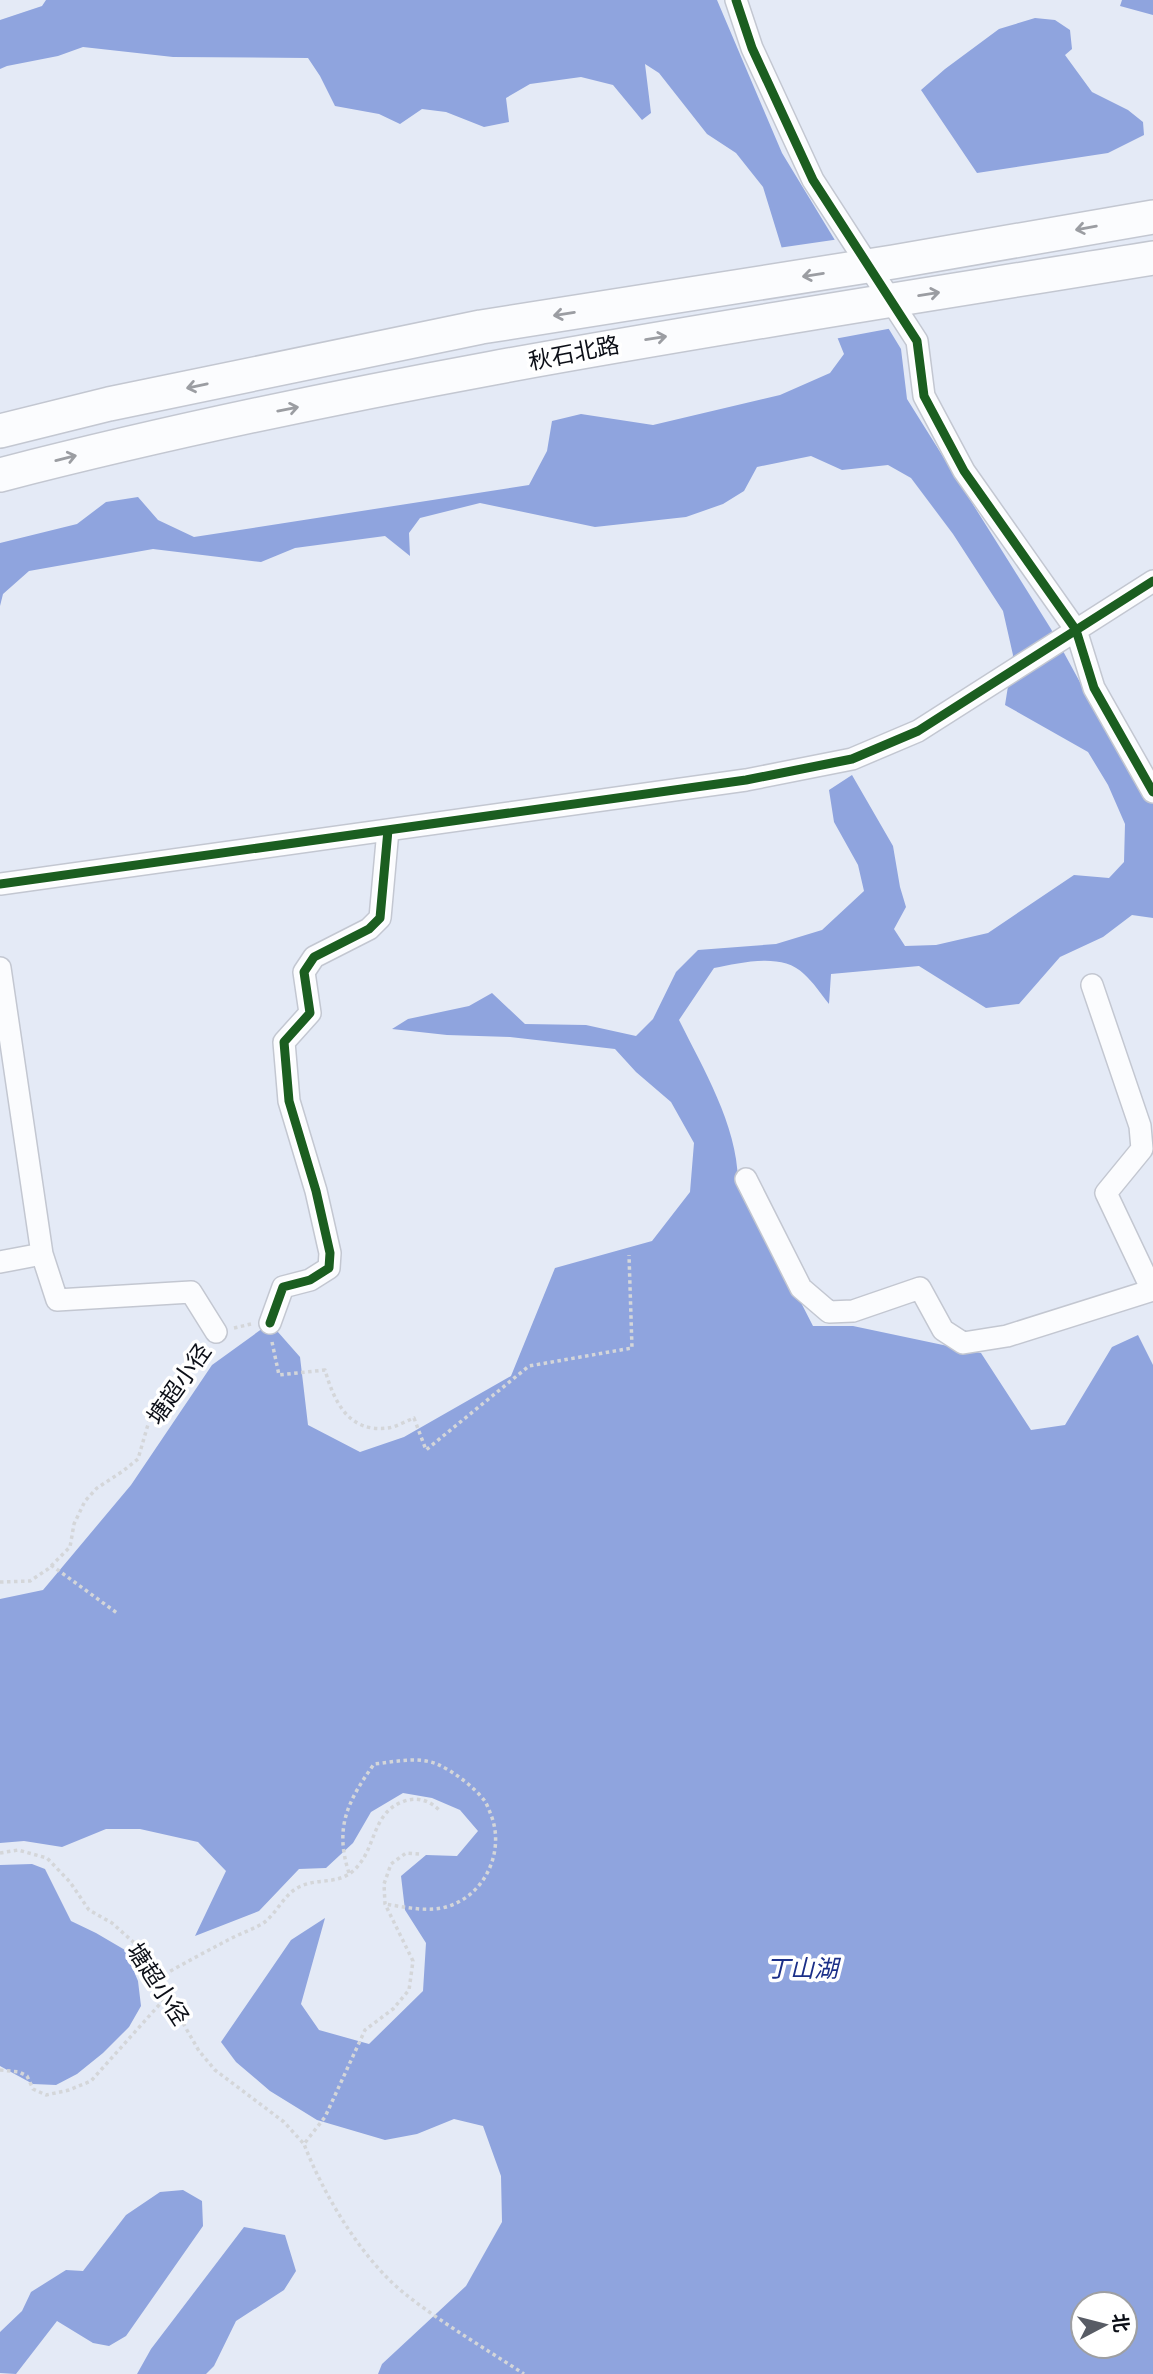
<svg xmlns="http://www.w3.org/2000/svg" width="1153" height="2374" font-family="Poppins,'Noto Sans SC',sans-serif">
  <rect width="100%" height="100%" fill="#e4eaf6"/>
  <path fill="#8fa4de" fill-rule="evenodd" d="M46,0H717L782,153L901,349L907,399L1051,629L1106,730L1153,790V918L1132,915L1103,937L1060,957L1019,1004L986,1008L919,966L831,974L829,1004C821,994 813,982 804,974C782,952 741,963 714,968L679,1020C703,1068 737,1125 738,1180L813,1326H853L981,1353L1031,1430L1065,1425L1112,1347L1138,1335L1153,1365V2374H378L382,2364L466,2286L502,2222L501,2176L483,2126L454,2119L417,2134L385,2140L317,2120L270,2091L236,2062L221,2042L291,1940L325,1918L301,2004L319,2030L369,2044L423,1991L426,1943L405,1910L401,1876L426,1855L457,1856L478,1831L460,1810L432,1798L403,1793L371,1812L353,1843L326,1868L299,1869L259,1911L195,1936L226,1871L198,1842L140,1829H106L62,1847L24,1841L0,1843V1599L43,1590L131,1485L212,1365L270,1323L300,1357L308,1425L360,1452L404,1437L511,1376L555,1268L652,1241L690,1192L694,1143L671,1102L636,1072L615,1049L510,1037L447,1035L392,1029L408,1019L469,1006L492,993L525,1024L586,1025L636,1036L653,1019L676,972L698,950L776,944L822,930L864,891L858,865L834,822L829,790L852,775L893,846L900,887L906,907L894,929L905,946L936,945L988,933L1074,875L1109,878L1124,862L1125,824L1108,785L1088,752L1005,705L1013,655L1003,611L953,534L911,478L888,465L842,470L811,456L757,467L744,491L723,504L686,517L595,527L480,503L420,518L409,533L410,556L385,536L295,548L261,562L153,549L29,571L3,594L0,606V543L77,524L106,502L138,497L158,520L194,537L529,485L547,451L552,421L581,414L653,425L780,395L830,373L844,354L819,292L783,252L763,187L736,153L707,134L659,73L645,64L651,113L642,120L613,85L581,77L530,84L506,98L509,122L484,127L446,112L422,109L400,124L379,114L335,106L320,76L308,58L173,57L83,47L58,56L7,66L0,69V20L42,6ZM1083,2304H1125V2346H1083Z
    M1122,0H1153V15L1120,6Z
    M1035,18L1055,20L1070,30L1072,49L1065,55L1092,92L1128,110L1143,122L1144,135L1108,153L977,173L921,90L945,69L999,29Z
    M32,1864L45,1869L71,1921L96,1933L125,1950L138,1981L141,2006L129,2027L103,2053L77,2074L56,2085L33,2084L0,2066V1865Z
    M183,2190L202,2201L203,2226L126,2336L109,2346L93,2343L57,2321L16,2374L0,2373V2332L22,2311L31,2292L66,2270L83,2271L126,2215L160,2192Z
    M244,2227L285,2235L296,2271L284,2290L236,2321L214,2366L206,2374H137L151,2349Z"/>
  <path fill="#e4eaf6" d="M840,239L893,328L834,339L816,294L780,254L778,248Z"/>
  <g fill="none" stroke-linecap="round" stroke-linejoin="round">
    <g stroke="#c3c7d1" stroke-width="24">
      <path id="minor" d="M736,0L752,48L813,180L917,341L924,396L964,471L1076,630L1094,688L1153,792
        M0,884L746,780L852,759L918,731L1153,581
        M0,968L42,1254L0,1262
        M1092,985L1140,1126L1142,1149L1106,1193L1152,1290
        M746,1179L801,1288L829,1312L853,1311L920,1288L943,1330L963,1343L1007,1336L1153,1290
        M42,1254L57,1300L191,1292L216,1332
        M270,1323L283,1287L310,1280L329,1268L330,1253L316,1191L289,1101L284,1042L310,1013L304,972L314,957L369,929L380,918L388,830"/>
    </g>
    <g stroke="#c3c7d1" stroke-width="36">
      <path id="primary" d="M0,431L109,404L481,327L893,262L1153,217
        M0,475C379,377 767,321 1153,258"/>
    </g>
    <path stroke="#d4d6d9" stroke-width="3.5" stroke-dasharray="3.5 3.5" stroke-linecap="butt" d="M234,1328L251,1324
      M272,1342L279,1375L325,1370C334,1401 348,1433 388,1428C396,1427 406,1421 414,1418L426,1450L529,1366L632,1348L629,1255
      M51,1565L117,1613
      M0,1582L30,1581L48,1569L70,1547L74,1524L85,1501L97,1488L123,1471L138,1459L149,1421L190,1370L206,1346
      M0,1853L18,1850L47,1858L70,1882L89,1910L112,1923L140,1948L199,2051L215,2070L284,2122L304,2144
      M419,1854L406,1853L391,1864L384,1884L385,1904L413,1961L409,1990L393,2009L365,2030L325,2117L304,2144C324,2196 364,2263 409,2297C445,2325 486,2349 524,2374
      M349,1873C334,1827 348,1801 374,1764C395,1762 416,1756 437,1764C453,1771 474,1787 484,1800C487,1804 489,1810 491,1815C505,1850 486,1894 449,1906C430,1913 405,1907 385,1904
      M158,1978C181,1965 205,1952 228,1940C239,1934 251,1930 262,1924C276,1915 284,1894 299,1887C321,1876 343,1888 361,1862C375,1843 375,1812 402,1802C416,1796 430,1800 440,1811
      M0,2070L19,2072L27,2076L33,2089L46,2095L69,2090L91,2081L168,1995"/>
    <use href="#minor" stroke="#fbfcfe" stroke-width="21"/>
    <use href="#primary" stroke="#fbfcfe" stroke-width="33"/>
    <g stroke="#fff" stroke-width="13">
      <path id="cycleway" d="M736,0L752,48L813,180L917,341L924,396L964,471L1076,630L1094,688L1153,792
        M0,884L746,780L852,759L918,731L1153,581
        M270,1323L283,1287L310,1280L329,1268L330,1253L316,1191L289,1101L284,1042L310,1013L304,972L314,957L369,929L380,918L388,830"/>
    </g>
    <use href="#cycleway" stroke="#1b5e20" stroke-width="9"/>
  </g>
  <defs><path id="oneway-shaft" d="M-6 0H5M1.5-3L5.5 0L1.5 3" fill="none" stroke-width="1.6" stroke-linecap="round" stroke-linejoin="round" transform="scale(1.75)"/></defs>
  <g stroke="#9b9da2">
    <use href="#oneway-shaft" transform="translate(1086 228) rotate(170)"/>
    <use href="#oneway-shaft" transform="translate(813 275) rotate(171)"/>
    <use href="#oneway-shaft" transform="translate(929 294) rotate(-9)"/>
    <use href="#oneway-shaft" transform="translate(564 314) rotate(171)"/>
    <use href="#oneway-shaft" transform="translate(656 338) rotate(-9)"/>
    <use href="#oneway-shaft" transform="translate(197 386) rotate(168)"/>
    <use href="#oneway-shaft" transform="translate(288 409) rotate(-11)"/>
    <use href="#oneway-shaft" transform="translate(66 458) rotate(-14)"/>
  </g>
  <g text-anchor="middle" stroke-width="7" stroke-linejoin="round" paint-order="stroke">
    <g font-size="23" fill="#0c0f17" stroke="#fff">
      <text transform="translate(574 353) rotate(-11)" y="8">秋石北路</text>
      <text transform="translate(179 1384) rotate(-55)" y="8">塘超小径</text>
      <text transform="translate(158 1984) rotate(57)" y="8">塘超小径</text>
    </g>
    <g font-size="24" font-style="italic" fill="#1b2f88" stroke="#fff">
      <text x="802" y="1977">丁山湖</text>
    </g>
  </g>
  <g transform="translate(1104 2325) rotate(83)"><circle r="33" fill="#ffffff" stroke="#9e9fa2" stroke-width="2"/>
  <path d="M0-5L12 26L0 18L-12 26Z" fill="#585c65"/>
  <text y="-10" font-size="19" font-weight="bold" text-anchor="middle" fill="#0c0f17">北</text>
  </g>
</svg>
